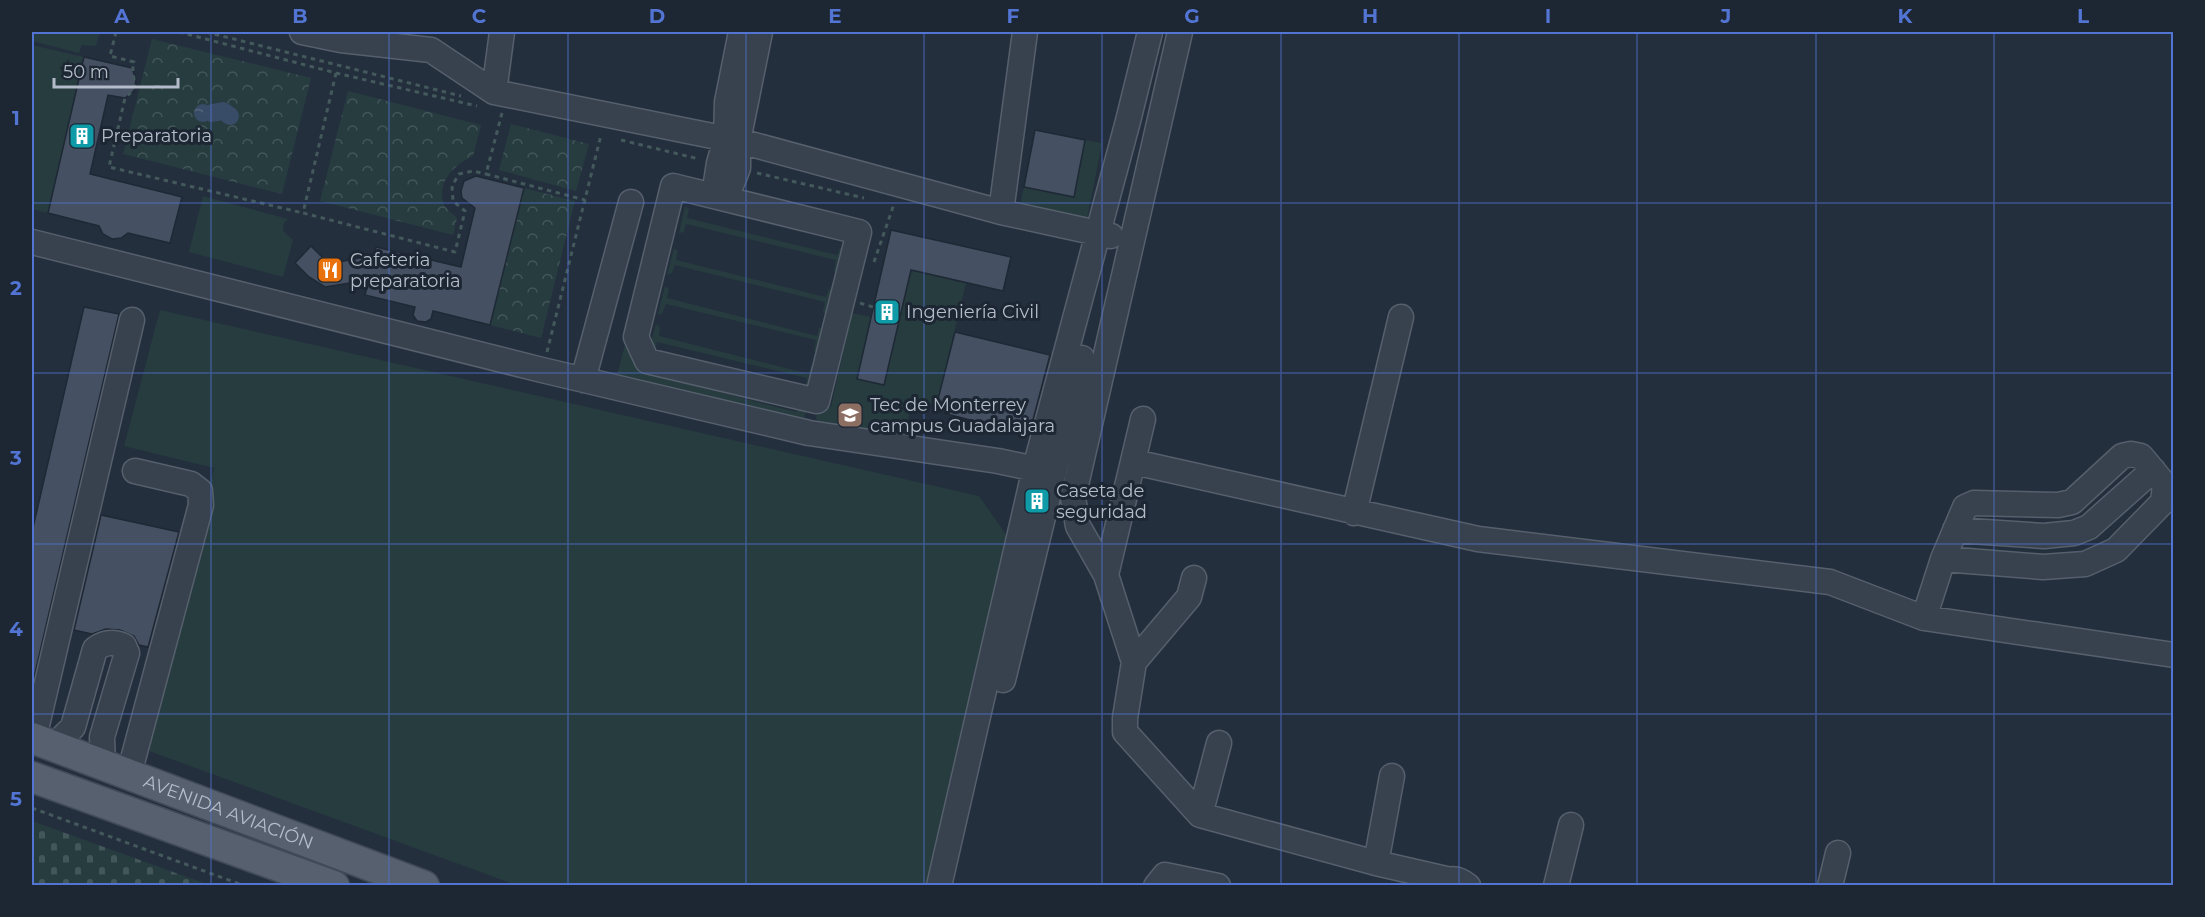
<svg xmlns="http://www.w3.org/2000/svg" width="2205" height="917" font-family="Montserrat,sans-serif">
  <defs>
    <pattern id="cemetery-stones" width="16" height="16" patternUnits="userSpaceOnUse" patternTransform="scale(1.5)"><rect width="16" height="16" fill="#263c3f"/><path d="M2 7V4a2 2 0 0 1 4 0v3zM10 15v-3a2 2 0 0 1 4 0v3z" fill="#435659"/></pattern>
    <pattern id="park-crowns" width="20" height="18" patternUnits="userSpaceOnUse" patternTransform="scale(1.5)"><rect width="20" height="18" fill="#263c3f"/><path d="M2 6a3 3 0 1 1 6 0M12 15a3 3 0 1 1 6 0" fill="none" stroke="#435659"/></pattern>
    <pattern id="water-waves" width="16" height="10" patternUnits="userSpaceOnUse" patternTransform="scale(1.5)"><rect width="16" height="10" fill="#394c67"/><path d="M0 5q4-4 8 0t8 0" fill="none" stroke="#53647b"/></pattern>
  </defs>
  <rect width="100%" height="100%" fill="#242f3e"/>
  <path fill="#263c3f" d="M32,32H100L96,46L82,45L79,53L32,41Z
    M32,45L84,57L48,213L32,209Z
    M1085,140L1102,143L1087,219L1020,205L1024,187L1074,197Z
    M203,196L288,219L284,223L283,231L293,240L283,277L189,252Z
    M685,206L689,209L687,218L837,255L840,248L845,247L839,274L834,271L836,260L686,224L684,232L679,233Z
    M674,248L678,251L676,260L826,297L829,289L834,288L827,315L823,312L825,302L675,265L672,273L667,275Z
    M911,270L966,283L937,405L913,399L903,442L819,423L816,418L818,410L822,405L831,407L852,313L871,317L857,379L884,385Z
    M665,286L669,289L667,298L817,336L819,328L825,327L818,354L814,351L816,340L666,304L662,314H658Z
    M160,310L979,496L1009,539L934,885H516L149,751L214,468L124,446Z
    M656,324L660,327L659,336L809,374L811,366L817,365L812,390L805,389L807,378L657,342L655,350L649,349Z
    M626,341L641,360L638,371L796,412L800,403L808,405L803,422L617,375Z"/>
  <path fill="url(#cemetery-stones)" d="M32,821L209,885H32Z"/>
  <path fill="url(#park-crowns)" d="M152,39L311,78L282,194L123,154Z
    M348,91L481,125L473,156C455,164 436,182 444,204C446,209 453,214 457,218L453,235L320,201Z
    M511,124L589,144L576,191L499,170Z
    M524,188L575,201L541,338L490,325Z"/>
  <path fill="url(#water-waves)" d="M194 113a9 9 0 1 1 18 0a9 9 0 1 1-18 0Z"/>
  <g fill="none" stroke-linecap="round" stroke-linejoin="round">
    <path stroke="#394c67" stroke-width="18" d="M212,113L223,111L230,116"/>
  </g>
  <path fill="#455162" stroke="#1f2835" stroke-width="1.5" d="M84,57L132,68L136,80L134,91L125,98L108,95L90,174L182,197L170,243L128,233L121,238L112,239L103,234L99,226L48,213Z
    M1035,130L1085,140L1074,197L1024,187Z
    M476,176L524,188L490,325L433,311L431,319L426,322L417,321L413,315L415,307L365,295L369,280L325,287L309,277L295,263L311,246L327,262L334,263L374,255L376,247L461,267L475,208L462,198L461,191L464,181Z
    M891,230L1011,257L1003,291L911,270L884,385L857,379Z
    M84,307L119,314L32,686V532Z
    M955,332L1050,355L1029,435L935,411Z
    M101,515L179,532L148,647L139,645L134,636L120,630L106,629L92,634L74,630Z"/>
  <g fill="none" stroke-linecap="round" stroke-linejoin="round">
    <g stroke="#565f6c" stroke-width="27">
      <path id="minor" d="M302,32L341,40L431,50L494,92L747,143L1001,212
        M1025,32L1001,212L1111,236
        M494,92L502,32
        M673,186L859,232L817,401L647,361L636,337Z
        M714,195L719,163L726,139L727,102L741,32
        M726,198L738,168V141L760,32
        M32,242L542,370L809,433L998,461L1054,473
        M583,380L631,202
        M1143,419L1106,575L1134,662L1125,718V732L1200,815L1376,863L1446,879
        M1134,462L1478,539L1830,582L1924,618L2174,655
        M1354,513L1401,317
        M1955,530L2044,536L2074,533L2089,527L2153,470
        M1106,575L1078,526L1073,498L1180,32
        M1924,618L1943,559L2043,567L2085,564L2116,550L2163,502L2165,485L2141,456L2131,454L2122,456L2072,502L2058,505L1974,503L1965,507L1943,559
        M1134,662L1189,597L1194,578
        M1003,680L1082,358
        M34,738L132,320
        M54,746L73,727L95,649C105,642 113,641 124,646L127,653L102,737L103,764
        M129,774L201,505L200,491L191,484L135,471
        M1200,815L1219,743
        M1376,863L1392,776
        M939,886L1035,468L1128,121L1150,32
        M1156,886L1165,875L1218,886
        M1437,886C1449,877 1457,877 1468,886
        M1556,886L1571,825
        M1830,886L1838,853"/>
    </g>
    <g stroke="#414a57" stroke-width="33">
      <g id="major">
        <path id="s1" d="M32,738L424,886"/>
        <path d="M32,777L334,886"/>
      </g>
    </g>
    <path stroke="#44595c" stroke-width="3" stroke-dasharray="4.5 4.5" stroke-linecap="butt" d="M116,32L110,56L134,62C129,79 143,83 125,98L109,167L303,213
      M179,32L336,73L477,106
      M206,32L461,96
      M336,73L303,213L455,252L465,211L453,201L452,186L459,174L473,171L486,174
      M502,113L486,174L585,200
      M621,140L699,159
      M757,173L864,198
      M874,262L894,204
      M860,303L873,307
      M547,352L601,135
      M32,808L245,886"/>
    <use href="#minor" stroke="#38414e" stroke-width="24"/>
    <use href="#major" stroke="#56606e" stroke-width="30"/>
  </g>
  <path fill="none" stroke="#5274d3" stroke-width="1.5" stroke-opacity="0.55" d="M211,32V886M389,32V886M568,32V886M746,32V886M924,32V886M1102,32V886M1281,32V886M1459,32V886M1637,32V886M1816,32V886M1994,32V886M32,203H2174M32,373H2174M32,544H2174M32,714H2174"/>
  <defs>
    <g id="building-square" transform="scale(1.35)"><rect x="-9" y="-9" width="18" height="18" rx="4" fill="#0f9aa8" stroke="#1d2633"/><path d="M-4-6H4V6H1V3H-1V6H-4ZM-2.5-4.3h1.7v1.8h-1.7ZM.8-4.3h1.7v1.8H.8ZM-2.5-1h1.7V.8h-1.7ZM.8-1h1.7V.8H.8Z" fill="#fff"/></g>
    <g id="restaurant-square" transform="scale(1.35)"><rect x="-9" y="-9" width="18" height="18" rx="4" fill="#e8710a" stroke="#1d2633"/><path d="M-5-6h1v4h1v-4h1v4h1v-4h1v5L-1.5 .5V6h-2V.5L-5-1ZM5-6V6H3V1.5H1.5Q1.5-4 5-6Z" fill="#fff"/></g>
    <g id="university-square" transform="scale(1.35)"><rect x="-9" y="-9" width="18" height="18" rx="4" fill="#8d6e63" stroke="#1d2633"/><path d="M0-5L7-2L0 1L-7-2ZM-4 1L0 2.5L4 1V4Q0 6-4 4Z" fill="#fff"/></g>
  </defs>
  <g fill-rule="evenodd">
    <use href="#building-square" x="82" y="136"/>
    <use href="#restaurant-square" x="330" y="270"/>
    <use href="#building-square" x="887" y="312"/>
    <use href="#university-square" x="850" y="415"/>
    <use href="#building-square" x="1037" y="501"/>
  </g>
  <g text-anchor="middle" stroke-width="6" stroke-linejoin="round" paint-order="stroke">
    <g font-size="18" fill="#b4bcc9" stroke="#1d2633" text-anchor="start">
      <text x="101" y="142">Preparatoria</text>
      <text x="350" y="266">Cafeteria<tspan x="350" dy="21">preparatoria</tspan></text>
      <text x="906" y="318">Ingeniería Civil</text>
      <text x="870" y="411">Tec de Monterrey<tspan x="870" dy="21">campus Guadalajara</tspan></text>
      <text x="1056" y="497">Caseta de<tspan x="1056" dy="21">seguridad</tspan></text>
    </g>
    <g font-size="18" fill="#b4bcc9" stroke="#1d2633">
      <text dy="6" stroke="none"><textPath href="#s1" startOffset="210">AVENIDA AVIACIÓN</textPath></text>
    </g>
  </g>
  <rect width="2205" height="917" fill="none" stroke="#1d2633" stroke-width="66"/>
  <path d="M54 78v9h124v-9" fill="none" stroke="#b4bcc9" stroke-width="3"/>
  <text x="63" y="78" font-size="18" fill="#b4bcc9" stroke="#1d2633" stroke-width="4.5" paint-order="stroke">50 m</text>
  <rect x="33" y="33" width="2139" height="851" fill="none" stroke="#5274d3" stroke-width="2"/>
  <g font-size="20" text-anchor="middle" font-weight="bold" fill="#5274d3">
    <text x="122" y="23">A</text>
    <text x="300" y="23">B</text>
    <text x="479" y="23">C</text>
    <text x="657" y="23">D</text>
    <text x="835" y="23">E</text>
    <text x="1013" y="23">F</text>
    <text x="1192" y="23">G</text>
    <text x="1370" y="23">H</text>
    <text x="1548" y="23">I</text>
    <text x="1726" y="23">J</text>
    <text x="1905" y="23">K</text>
    <text x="2083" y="23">L</text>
    <text x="16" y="125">1</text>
    <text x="16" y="295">2</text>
    <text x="16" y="465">3</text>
    <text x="16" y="636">4</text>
    <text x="16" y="806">5</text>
  </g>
</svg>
